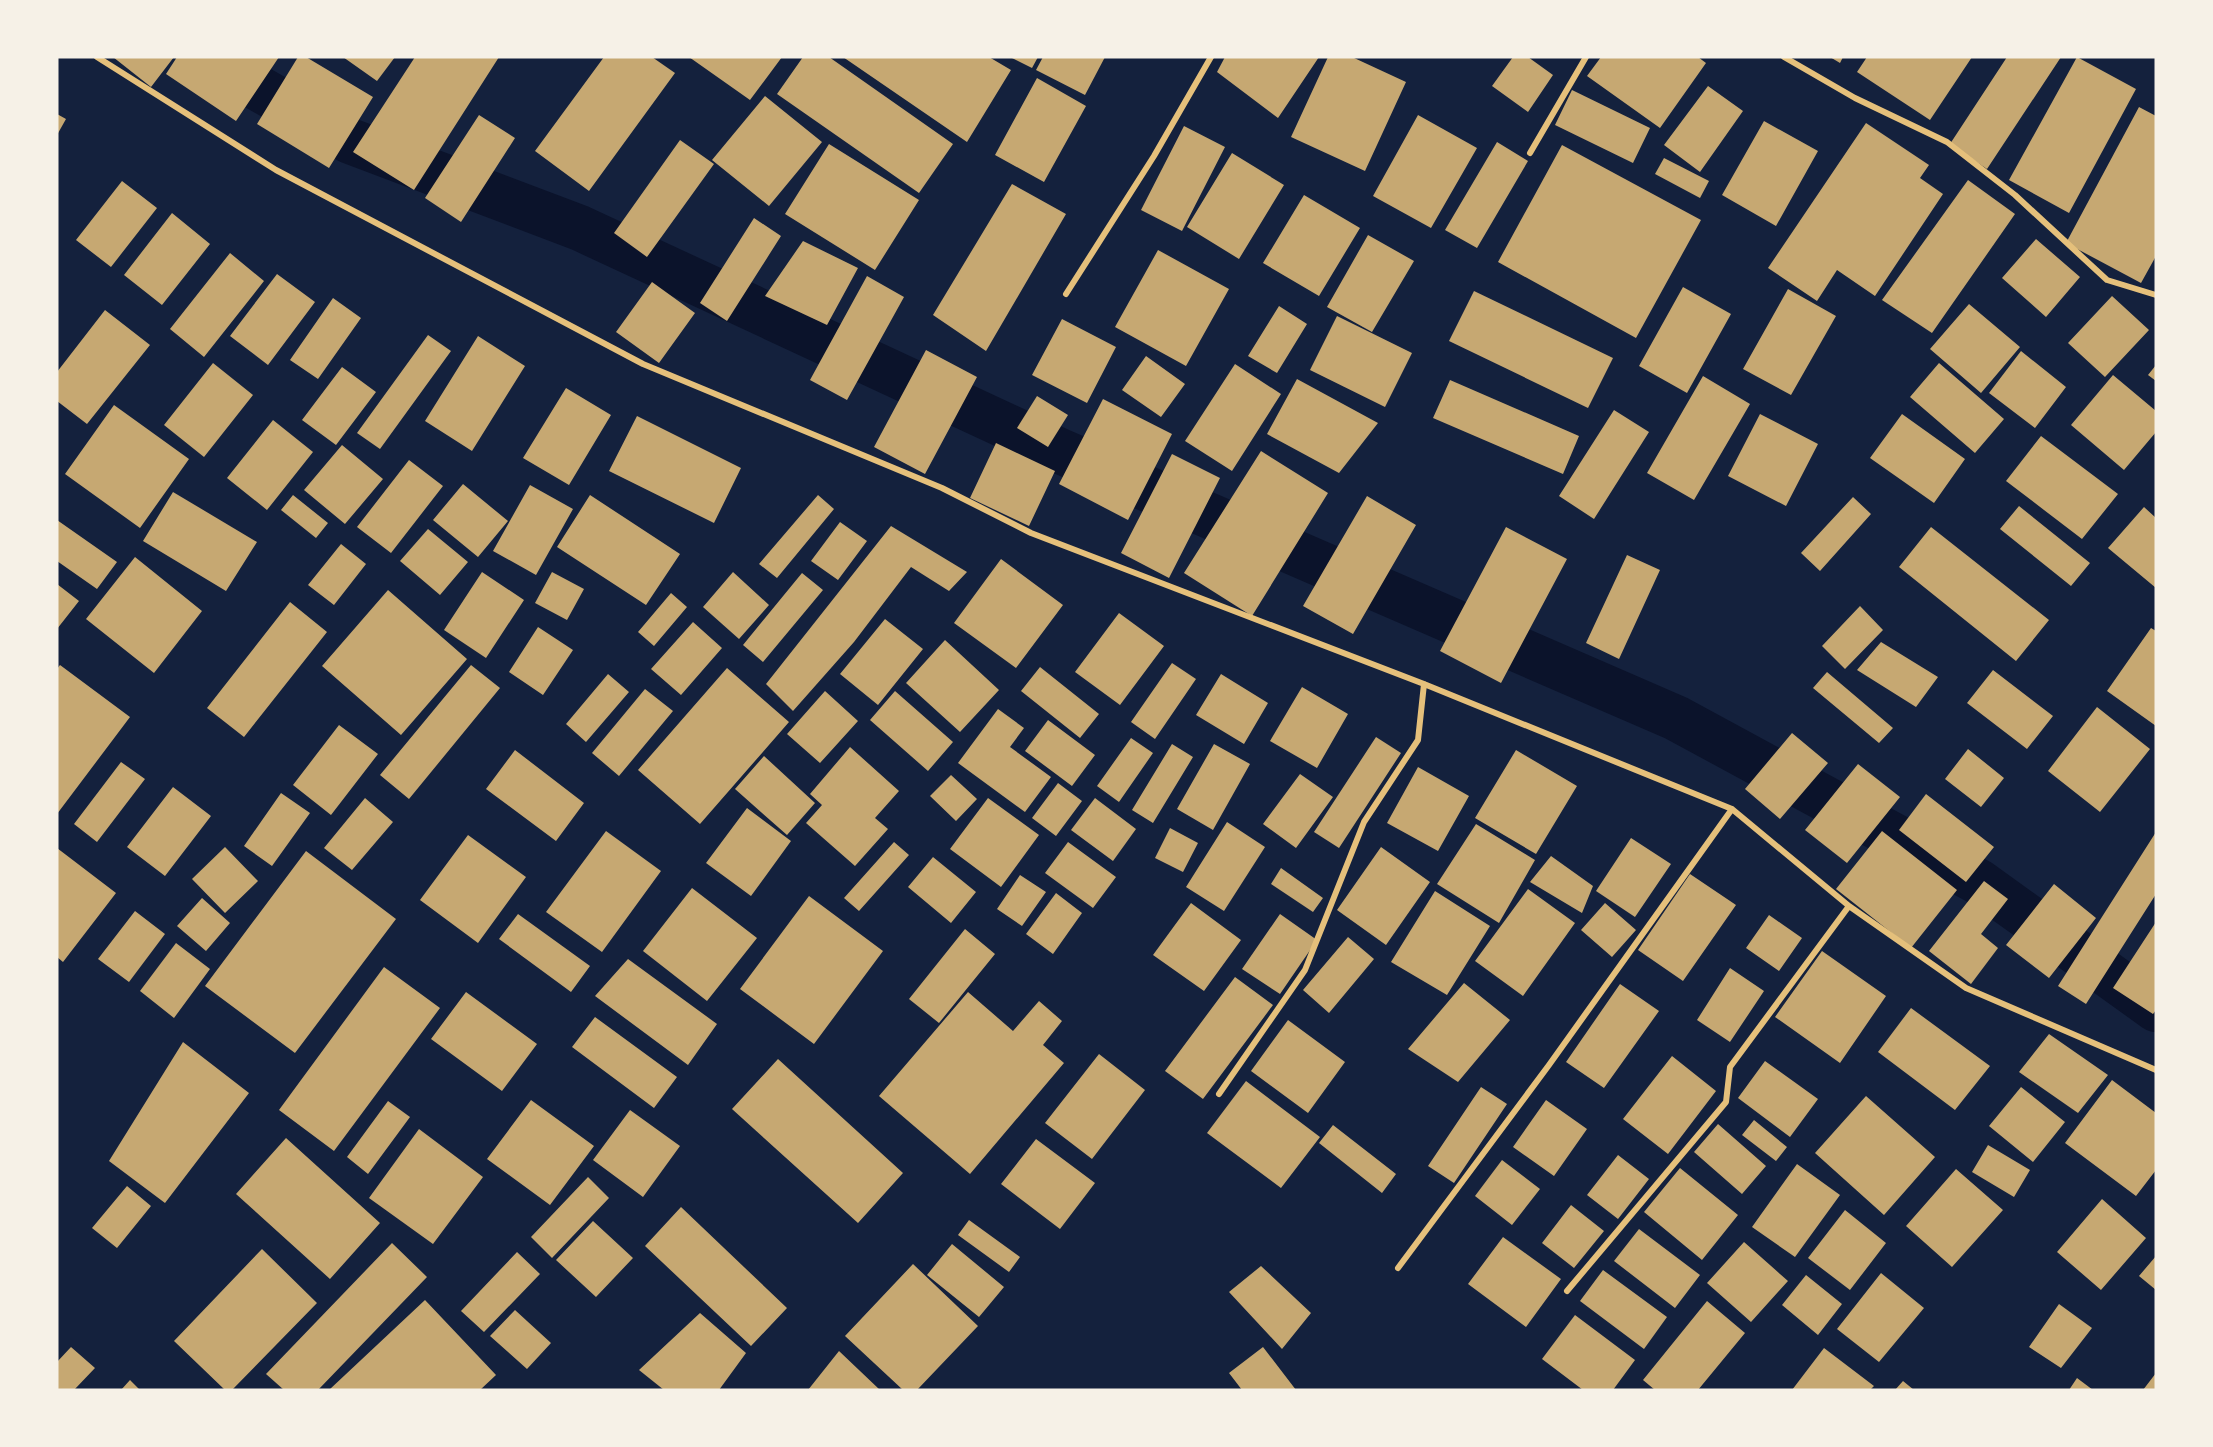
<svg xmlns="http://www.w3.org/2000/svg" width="2213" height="1447" font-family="Karla,sans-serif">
  <rect width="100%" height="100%" fill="#14213d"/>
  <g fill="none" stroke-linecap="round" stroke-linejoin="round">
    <path stroke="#0b132b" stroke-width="46" d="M204,57L350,141L580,228L1060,451L1676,718L1979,882L2156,1009"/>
  </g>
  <path fill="#c6a872" d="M113,57H174L151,87Z
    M177,57H279L236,121L166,74Z
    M298,57H306L373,97L329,168L257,124Z
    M343,57H395L377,81Z
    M415,57H499L414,190L353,152Z
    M604,57H652L675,73L589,191L535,151Z
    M689,57H782L750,100Z
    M803,57H829L953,144L919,193L777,94Z
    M843,57H989L1011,70L967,142Z
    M1010,57H1038L1032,68Z
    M1043,57H1105L1085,95L1036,70Z
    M1225,57H1319L1278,118L1217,72Z
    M1328,57H1352L1406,82L1365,171L1291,137Z
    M1513,57H1528L1553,75L1528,112L1492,86Z
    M1601,57H1698L1706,63L1660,128L1587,76Z
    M1830,57H1843L1840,63Z
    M1867,57H1972L1930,120L1857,72Z
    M2007,57H2061L1987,169L1950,144Z
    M2077,57L2136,89L2069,213L2009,180Z
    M1037,78L1086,106L1044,182L995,155Z
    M1708,86L1743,111L1700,172L1664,145Z
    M1572,90L1650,128L1633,163L1555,125Z
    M765,96L822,142L769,206L712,160Z
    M2139,107L2156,116V256L2141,283L2066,243Z
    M57,114L66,119L57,135Z
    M479,115L515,138L461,222L425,198Z
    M1418,115L1477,148L1431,228L1373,196Z
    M1764,121L1818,151L1776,226L1722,195Z
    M1866,123L1929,165L1920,178L1943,194L1875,296L1837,270L1817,301L1768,268Z
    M1184,126L1225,147L1182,231L1141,210Z
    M680,140L714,164L647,257L614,233Z
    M1497,142L1528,161L1477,248L1445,230Z
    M829,144L919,200L875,270L785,214Z
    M1562,145L1701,220L1636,338L1498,262Z
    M1232,153L1284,185L1239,259L1187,227Z
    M1664,158L1709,181L1700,198L1655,174Z
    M1968,180L2015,214L1932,333L1882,300Z
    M122,181L157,208L111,267L76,240Z
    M1012,184L1066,214L986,351L933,315Z
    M1304,195L1360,228L1319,296L1263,263Z
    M172,213L210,244L162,305L124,275Z
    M754,218L781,236L727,321L700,303Z
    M1368,235L1414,261L1372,332L1327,307Z
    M2036,239L2080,277L2046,317L2002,278Z
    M803,241L858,268L827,325L765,296Z
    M1158,250L1229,289L1186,366L1115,327Z
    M230,253L264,281L204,357L170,329Z
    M277,274L315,302L268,365L230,336Z
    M867,276L904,297L847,400L810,380Z
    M652,282L695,313L659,363L616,332Z
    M1683,287L1731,314L1687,393L1639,366Z
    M1788,289L1836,316L1791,395L1743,369Z
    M1474,291L1613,358L1588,408L1449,341Z
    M2112,296L2149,330L2105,377L2068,343Z
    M333,298L361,318L318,379L290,360Z
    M1969,304L2020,347L1981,393L1930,349Z
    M1279,306L1307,324L1277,373L1248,356Z
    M105,310L150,345L87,424L57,401V372Z
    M1337,316L1412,353L1385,407L1310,370Z
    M1062,319L1116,347L1087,403L1032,375Z
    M428,335L451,351L380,449L357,433Z
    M478,336L525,366L472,451L425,421Z
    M926,350L977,377L925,474L874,447Z
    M2021,351L2066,387L2035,428L1989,393Z
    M1146,356L1185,384L1161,417L1122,390Z
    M213,363L253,395L204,457L164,425Z
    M1939,363L2004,419L1975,453L1910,397Z
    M1235,364L1281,394L1232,471L1185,441Z
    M2156,365V381L2148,375Z
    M342,367L376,392L336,445L302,420Z
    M2113,375L2156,411V432L2124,470L2071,425Z
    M1703,376L1750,404L1694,500L1647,473Z
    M1297,379L1378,423L1339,473L1267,434Z
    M1450,380L1579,436L1563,474L1433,418Z
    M566,388L611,415L569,485L523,458Z
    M1037,396L1068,415L1048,447L1017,428Z
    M1103,399L1172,434L1128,520L1059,484Z
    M114,405L189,459L140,528L65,474Z
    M1614,410L1649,432L1594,519L1559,496Z
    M1760,414L1818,444L1786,506L1728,476Z
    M1902,414L1965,459L1934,503L1870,458Z
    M637,416L741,468L714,523L609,471Z
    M273,420L313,452L267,510L227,478Z
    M2041,436L2118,494L2082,539L2006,481Z
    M996,443L1055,471L1029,526L970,498Z
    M342,445L383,479L345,524L304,490Z
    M1261,451L1328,493L1252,616L1184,573Z
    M1172,454L1220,478L1169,578L1121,553Z
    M409,460L443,486L391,553L357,527Z
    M463,484L508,521L478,557L433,520Z
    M530,485L573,509L536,575L493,551Z
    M173,492L257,542L226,591L143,541Z
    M293,495L328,523L316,538L281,510Z
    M590,495L680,554L646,605L557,547Z
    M818,495L834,509L777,578L759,564Z
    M1367,496L1416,525L1353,634L1303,606Z
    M1853,497L1871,514L1820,571L1801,553Z
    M2019,506L2090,563L2071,586L2000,529Z
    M2144,507L2156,518V588L2108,548Z
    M57,520L117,562L97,589L57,561Z
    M840,522L867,541L838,580L811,561Z
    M891,526L967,572L949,591L911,567L854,642L793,711L766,684Z
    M1506,527L1567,559L1501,683L1440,651Z
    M1931,527L2049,620L2016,661L1899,567Z
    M428,529L468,562L440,595L400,561Z
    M341,544L366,564L334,605L308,585Z
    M1627,555L1660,570L1619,659L1586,643Z
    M135,557L202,611L154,673L86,619Z
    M1001,559L1063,605L1016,668L954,623Z
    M482,572L524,600L486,658L444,630Z
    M552,572L584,589L567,620L535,603Z
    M733,572L769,605L739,639L703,607Z
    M802,573L823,590L763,662L743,645Z
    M57,584L79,601L57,629Z
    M388,590L467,659L401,735L322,666Z
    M671,593L687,607L654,646L638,632Z
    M290,602L327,632L244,737L207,708Z
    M1860,606L1883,630L1845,669L1822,646Z
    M1119,613L1164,646L1120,705L1075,672Z
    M885,619L923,649L878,705L840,674Z
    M693,622L722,648L681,695L651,669Z
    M538,627L573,650L543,695L509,672Z
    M2151,628L2156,631V726L2107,691Z
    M945,640L999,690L960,732L906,683Z
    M1881,642L1938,677L1916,707L1857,670Z
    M1172,663L1196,679L1155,739L1131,722Z
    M60,665L130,717L57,814V669Z
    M471,665L500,688L409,799L380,775Z
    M1040,667L1099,714L1080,738L1021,691Z
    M727,668L789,722L700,824L638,770Z
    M1993,670L2053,716L2027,749L1967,703Z
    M1827,672L1893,728L1879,743L1813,688Z
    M608,674L629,692L586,742L566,724Z
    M1221,674L1268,703L1244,744L1196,715Z
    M1302,687L1348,714L1317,768L1270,741Z
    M645,689L673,711L619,776L592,753Z
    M825,691L858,721L820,763L787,734Z
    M895,691L953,742L928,771L870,720Z
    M2097,707L2150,749L2100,812L2048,771Z
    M998,709L1024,728L1010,747L1051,777L1025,812L958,763Z
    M1048,720L1095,755L1072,786L1025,751Z
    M339,725L378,754L331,815L293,785Z
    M1792,733L1828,763L1780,819L1745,789Z
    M1376,737L1401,753L1339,848L1314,832Z
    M1131,738L1153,753L1119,802L1097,786Z
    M1172,744L1193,757L1153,823L1132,810Z
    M1214,744L1250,764L1213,830L1177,809Z
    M850,747L899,791L875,818L888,829L855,866L806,823L822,805L810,794Z
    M1968,749L2004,778L1981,807L1945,779Z
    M515,750L584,803L556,841L486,789Z
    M1516,750L1577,786L1536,854L1475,818Z
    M764,756L815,803L787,835L735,789Z
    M121,762L145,779L97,842L74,824Z
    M1858,764L1900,797L1847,863L1805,830Z
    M1418,767L1469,796L1438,851L1387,823Z
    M1300,774L1333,797L1296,848L1263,824Z
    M951,775L977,799L956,821L930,796Z
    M1058,783L1082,801L1056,836L1032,818Z
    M173,787L211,816L165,876L127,847Z
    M281,793L310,813L272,866L244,846Z
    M1926,794L1994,847L1966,882L1899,830Z
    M365,798L393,822L352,870L324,848Z
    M988,798L1039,835L1001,887L950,849Z
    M1095,798L1136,829L1113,861L1071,830Z
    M747,808L791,841L751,896L706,863Z
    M1227,822L1265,847L1224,911L1186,887Z
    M1476,824L1535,860L1499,923L1437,884Z
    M1170,828L1198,843L1183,872L1155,858Z
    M606,831L661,871L602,952L546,912Z
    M1882,831L1957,890L1911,948L1836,889Z
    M2156,832V894L2086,1004L2058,986Z
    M468,835L526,877L478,943L420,900Z
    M1631,838L1671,864L1635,917L1596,891Z
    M894,842L909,855L859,911L844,898Z
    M1068,842L1116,877L1093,908L1045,873Z
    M225,847L258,881L225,913L192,879Z
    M1381,847L1430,882L1386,945L1337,910Z
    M57,848L116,893L63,962L57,957Z
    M306,851L396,919L295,1053L205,986Z
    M1551,856L1593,886L1582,913L1530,882Z
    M933,857L976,892L951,923L908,887Z
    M1281,868L1323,898L1313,912L1271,884Z
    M1690,874L1736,905L1683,981L1638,950Z
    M1020,875L1046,892L1022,926L997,909Z
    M1984,881L2008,899L1981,934L1998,948L1971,984L1929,951Z
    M2054,884L2096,918L2049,978L2006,945Z
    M692,888L757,938L707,1001L643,951Z
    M1528,889L1575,923L1523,996L1475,961Z
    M1435,891L1490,926L1447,995L1391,962Z
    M1056,893L1082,913L1053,954L1026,934Z
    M809,896L883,951L814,1044L740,989Z
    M202,898L230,923L206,951L177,926Z
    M1191,903L1241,940L1204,991L1153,955Z
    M1605,903L1636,930L1612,957L1581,930Z
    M135,911L165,934L129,982L98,959Z
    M518,914L590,966L571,992L499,939Z
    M1280,914L1317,940L1280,994L1242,969Z
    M1769,915L1802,938L1779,971L1746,948Z
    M2156,922V1010L2153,1014L2113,988Z
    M965,929L995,954L939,1023L909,999Z
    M1348,937L1374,959L1329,1013L1303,990Z
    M176,943L210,969L174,1018L140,991Z
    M1822,951L1886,996L1840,1063L1775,1017Z
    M628,959L717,1024L688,1065L595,996Z
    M384,967L440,1008L334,1151L279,1110Z
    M1730,968L1764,991L1730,1042L1697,1020Z
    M1235,977L1273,1005L1203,1099L1165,1071Z
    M1464,983L1510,1020L1458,1082L1408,1049Z
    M1620,984L1659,1011L1604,1088L1566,1062Z
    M466,992L537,1044L502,1091L431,1039Z
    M968,992L1013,1031L1039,1001L1062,1021L1043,1045L1064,1063L970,1174L879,1096Z
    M1911,1008L1990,1066L1955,1110L1878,1052Z
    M595,1017L677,1077L654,1108L572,1047Z
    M1288,1020L1345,1062L1308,1113L1251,1071Z
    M2049,1034L2108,1075L2078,1113L2019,1072Z
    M183,1042L249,1093L165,1203L109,1161Z
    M1099,1054L1145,1090L1092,1159L1045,1123Z
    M1672,1056L1716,1091L1668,1154L1623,1119Z
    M778,1059L903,1173L858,1223L732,1109Z
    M1765,1061L1818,1099L1790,1137L1738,1098Z
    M2112,1080L2156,1113V1170L2136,1196L2065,1143Z
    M1246,1081L1320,1137L1281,1188L1207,1133Z
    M1481,1087L1507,1104L1454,1183L1428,1166Z
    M2021,1087L2065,1122L2033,1162L1989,1126Z
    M1866,1096L1935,1157L1884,1215L1815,1153Z
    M531,1100L594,1146L550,1205L487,1159Z
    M1546,1100L1587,1129L1554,1176L1513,1147Z
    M388,1101L410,1117L368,1174L347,1157Z
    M630,1110L680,1146L643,1197L593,1160Z
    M1754,1120L1787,1147L1776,1161L1742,1135Z
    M1718,1124L1766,1166L1742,1194L1694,1152Z
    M1333,1125L1396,1174L1382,1193L1319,1143Z
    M419,1129L483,1177L433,1244L369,1198Z
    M286,1138L380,1223L330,1279L236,1194Z
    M1036,1139L1095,1183L1060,1229L1001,1184Z
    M1988,1145L2030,1170L2014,1197L1972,1172Z
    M1618,1155L1649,1179L1618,1219L1587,1195Z
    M1502,1160L1540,1189L1512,1225L1475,1196Z
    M1797,1164L1840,1195L1795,1257L1752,1227Z
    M1680,1168L1738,1215L1702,1260L1644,1212Z
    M1956,1169L2003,1210L1952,1267L1906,1226Z
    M588,1177L609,1198L552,1258L531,1237Z
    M127,1186L151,1206L117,1248L92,1228Z
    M2102,1199L2146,1238L2101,1290L2057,1252Z
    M1571,1205L1604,1231L1574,1268L1542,1243Z
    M681,1207L787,1308L751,1346L645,1246Z
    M1845,1210L1886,1243L1850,1290L1808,1258Z
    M969,1220L1020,1257L1009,1272L958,1235Z
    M593,1221L633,1258L596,1297L556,1260Z
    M1639,1229L1700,1275L1675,1308L1614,1261Z
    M1503,1237L1561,1279L1526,1327L1468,1284Z
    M1744,1242L1788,1281L1751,1322L1707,1283Z
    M392,1243L427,1277L318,1390H284L266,1374Z
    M952,1244L1004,1287L979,1317L927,1275Z
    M262,1249L317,1303L232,1390H225L174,1341Z
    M517,1252L540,1274L484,1332L461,1311Z
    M2156,1256V1290L2139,1276Z
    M913,1264L978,1326L917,1390H903L845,1336Z
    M1261,1266L1311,1313L1282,1349L1229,1292Z
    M1603,1270L1667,1317L1644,1349L1580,1301Z
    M1881,1273L1924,1308L1879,1362L1837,1329Z
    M1806,1275L1842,1304L1818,1335L1782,1305Z
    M425,1300L496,1375L480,1390H329Z
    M1707,1301L1745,1333L1698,1390H1655L1643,1380Z
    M2059,1304L2092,1328L2061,1368L2029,1347Z
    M515,1310L551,1343L527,1369L490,1336Z
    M700,1313L746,1353L719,1390H664L639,1370Z
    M1575,1315L1635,1360L1613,1390H1583L1542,1359Z
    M71,1347L95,1368L74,1390H57V1362Z
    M1263,1347L1296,1390H1242L1229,1373Z
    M1824,1348L1874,1386L1870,1390H1792Z
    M839,1351L880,1390H808Z
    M2156,1373V1390H2143Z
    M2077,1378L2093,1390H2069Z
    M130,1380L140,1390H121Z
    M1903,1381L1914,1390H1895Z"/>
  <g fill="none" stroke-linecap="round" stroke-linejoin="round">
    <path stroke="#e5c07b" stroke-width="6" d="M97,57L276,170L643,364L942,488L1031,533L1424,684L1732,809L1849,906L1966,988L2156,1070
      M1784,57L1855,98L1947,142L2015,195L2107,280L2156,295
      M1530,153L1586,57
      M1066,294L1154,156L1211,57
      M1219,1094L1305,970L1364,822L1418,740L1424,684
      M1398,1268L1549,1065L1732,809
      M1567,1291L1726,1102L1730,1067L1849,906"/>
  </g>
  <rect width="2213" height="1447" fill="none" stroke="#f6f1e7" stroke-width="117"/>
</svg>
